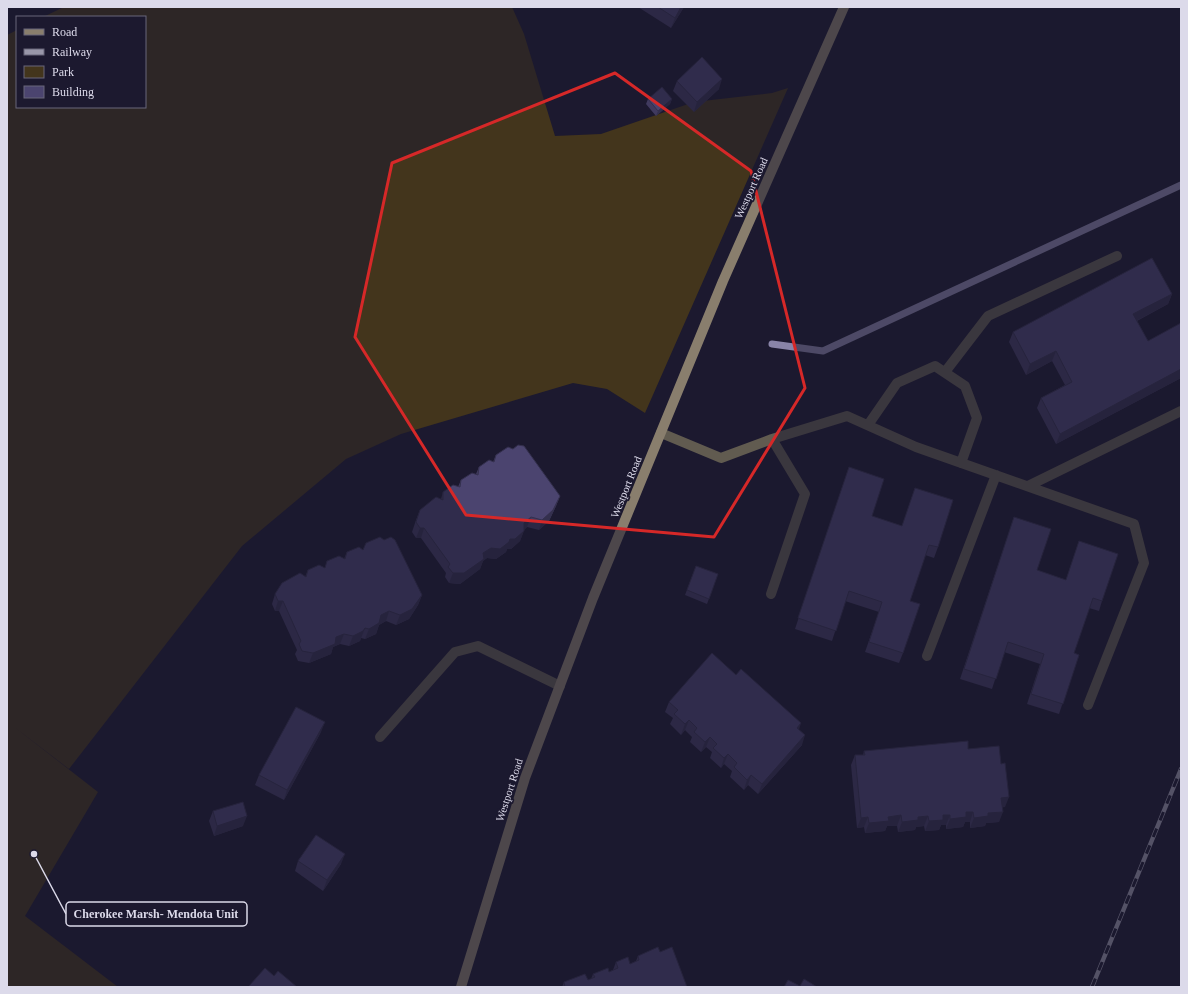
<svg xmlns="http://www.w3.org/2000/svg" width="1188" height="994" font-family="'Times New Roman',serif">
  <rect width="100%" height="100%" fill="#1c192f"/>
  <path fill="#43351c" d="M64,7H512L524,34L555,136L601,134L694,102L772,93L788,88L645,413L607,389L573,383L401,434L346,459L242,546L69,769L13,726L98,792L25,916L118,987H7V35L17,30V107H145V17H43Z"/>
  <g fill="none" stroke-linecap="round" stroke-linejoin="round">
    <path stroke="#8984a8" stroke-width="7" d="M772,344L823,351L1181,185"/>
    <path stroke="#615b50" stroke-width="10" d="M945,372L988,316L1117,256
      M868,425L897,383L935,366L965,386L977,418L961,463
      M661,433L721,458L772,439L847,416L916,447L1134,524L1144,563L1088,705
      M1028,486L1181,411
      M771,594L805,494L772,439
      M927,656L996,475
      M380,737L455,652L478,646L560,686"/>
    <path stroke="#897e6d" stroke-width="10" d="M461,987L525,778L593,598L723,281L844,7"/>
    <g stroke="#9997a9" stroke-width="4.5">
      <path id="rail" d="M1092,987L1181,769"/>
    </g>
    <use href="#rail" stroke="#1c192f" stroke-width="3" stroke-dasharray="9" stroke-linecap="butt"/>
  </g>
  <path fill="#403a5f" d="M638,7H684L671,28Z
    M677,81L719,89L694,112L673,91Z
    M648,99H672L670,104L656,116L646,104Z
    M1172,294L1168,304L1137,321L1148,341L1181,323V378L1056,444L1037,408L1041,398L1065,385L1052,361L1026,375L1009,342L1013,332Z
    M496,455L560,496L556,506L549,521L539,530L527,527L524,530L520,541L511,549H507L506,552L496,559L487,558L483,561L480,569L460,584L449,583L445,577L446,573L421,538H416L412,532L416,520L420,510L441,499L443,492L458,487L461,480L476,474L479,467L493,462Z
    M849,467L872,516L902,526L915,488L938,547L934,558L925,555L910,601L903,653L899,663L865,652L879,612L845,601L832,641L795,629Z
    M1014,517L1037,570L1066,580L1079,541L1102,601L1099,611L1089,608L1074,653L1079,655L1059,714L1027,704L1040,664L1004,652L992,689L960,679Z
    M347,552L422,595L418,605L409,619L396,625L386,621L379,625L376,634L365,639L361,638L360,641L349,646L340,644L333,647L331,654L309,663L298,661L295,654L297,650L279,611H275L272,604L275,594L305,577L308,570L325,568L327,561L344,559Z
    M696,566L718,574L707,604L685,595Z
    M669,702L799,730L802,745L758,794L748,785L744,790L730,777L732,771L724,764L721,768L710,758L712,752L706,747L701,752L690,742L692,737L685,730L681,735L670,724L673,718L665,712Z
    M321,732L284,800L255,785L259,775Z
    M968,749L1005,807H1002L999,822L986,823L985,826L970,828V822H965L963,827L946,829V825H941L939,830L925,831L924,826L916,827L915,830L898,832L897,826H887L885,831L865,833L864,827L857,828L851,765L855,755H863L864,751Z
    M213,811L243,826L214,836L209,821Z
    M298,861L341,864L323,891L295,871Z
    M660,952L687,987H562L564,982L588,980L591,979L593,974L609,972L613,970L616,962L630,964L636,961L638,956Z"/>
  <path fill="#34304e" d="M681,7H684L671,28L675,18Z
    M722,79L719,89L694,112L697,102Z
    M672,99L670,104L656,116L658,111Z
    M1172,294L1168,304L1130,324L1133,314Z
    M1056,351L1052,361L1026,375L1030,364Z
    M1181,369V378L1056,444L1060,434Z
    M560,496L556,506L549,521L539,530L542,520Z
    M531,517L527,527L520,533L524,523Z
    M420,528H424L421,538H416Z
    M524,531L520,541L511,549H507L506,552L496,559L487,558L483,561L480,569L460,584L449,583L453,573L491,548Z
    M422,595L418,605L409,619L396,625L400,615Z
    M278,601H283L279,611H275Z
    M389,611L386,621L379,625L376,634L365,639L369,629L381,615Z
    M365,628L360,641L349,646L353,636Z
    M344,634L340,644L333,647L331,654L309,663L313,653L336,637Z
    M689,720L685,730L681,735L685,724Z
    M325,722L321,732L284,800L287,790Z
    M801,723L798,733L797,728Z
    M805,735L802,745L758,794L762,784Z
    M710,737L706,747L701,752L705,742Z
    M728,754L724,764L721,768L724,758Z
    M751,775L748,785L744,790L747,780Z
    M1009,797L1005,807L998,808L1001,798Z
    M966,812H973L970,822H965L963,827L946,829L950,819Z
    M1003,812L999,822L986,823L985,826L970,828L974,818L988,813Z
    M901,815L897,826H887L885,831L865,833L869,823L888,817Z
    M943,815H950L946,825H941L939,830L925,831L929,821Z
    M247,816L243,826L214,836L217,826Z
    M928,816L924,826L916,827L915,830L898,832L902,822L918,817Z
    M868,817L864,827L857,828L861,818Z
    M345,854L341,864L323,891L327,880Z"/>
  <path fill="#4b446f" stroke="#34304e" d="M658,7H681L675,18Z
    M702,57L722,79L697,102L677,81Z
    M662,87L672,99L658,111L648,99Z
    M1152,258L1172,294L1133,314L1148,341L1181,323V369L1060,434L1041,398L1072,382L1056,351L1030,364L1013,332Z
    M518,445L524,446L560,496L553,510L542,520L531,517L524,523V531L515,539H510L509,542L500,549L491,548L483,553L484,559L464,573H453L448,567L450,564L424,528H420L416,522L420,510L436,497L443,500V492L453,485L460,487L461,480L472,473L478,475L479,467L489,460L494,462L496,455L508,447L513,449Z
    M849,467L884,479L872,516L902,526L915,488L953,500L938,547L929,545L910,601L920,604L903,653L869,642L882,602L849,591L836,631L798,618Z
    M1014,517L1051,529L1037,570L1066,580L1079,541L1118,554L1102,601L1093,598L1074,653L1079,655L1063,704L1031,694L1044,654L1008,642L996,679L964,669Z
    M380,537L384,540L391,537L395,540L422,595L412,609L400,615L389,611L381,615L379,623L369,629L365,628L363,631L353,636L344,634L336,637L335,644L313,653L302,651L299,644L301,641L283,601H278L275,594L282,583L300,573L306,577L308,570L319,565L325,568L327,561L339,556L345,559L347,552L359,547L363,550L366,543Z
    M696,566L718,574L709,599L687,590Z
    M712,653L736,675L741,669L801,723L797,728L805,735L762,784L751,775L747,780L734,767L737,763L728,754L724,758L713,748L717,744L710,737L705,742L694,732L697,728L689,720L685,724L674,714L678,710L669,702Z
    M296,707L325,722L287,790L259,775Z
    M968,741V749L999,746L1001,764L1005,763L1009,797L1001,798L1003,812L988,813V816L974,818L973,812H966V817L950,819V815H943V820L929,821L928,816L918,817V820L902,822L901,815L888,817L889,821L869,823L868,817L861,818L855,755H865L864,751Z
    M243,802L247,816L217,826L213,811Z
    M316,835L345,854L327,880L298,861Z
    M658,947L660,952L672,947L687,987H565L564,982L585,974L588,980L595,977L593,974L608,968L609,972L618,968L616,962L628,957L630,964L639,960L638,956Z
    M265,968L274,976L278,971L297,987H250L249,986Z
    M804,979L817,987H784L788,980L800,986Z"/>
  <path d="M0 0H1188V994H0ZM615,73L751,171L805,388L714,537L466,515L355,337L392,163Z" fill="#1c192f" fill-opacity=".55" fill-rule="evenodd"/>
  <path fill="none" stroke="#d62828" stroke-width="3" stroke-linejoin="round" d="M615,73L751,171L805,388L714,537L466,515L355,337L392,163Z"/>
  <g text-anchor="middle" stroke-width="3.5" stroke-linejoin="round" paint-order="stroke">
    <g font-size="11" fill="#dcdaea" stroke="#1c192f">
      <text transform="translate(751 188) rotate(-66)" y="4">Westport Road</text>
      <text transform="translate(626 487) rotate(-68)" y="4">Westport Road</text>
      <text transform="translate(509 790) rotate(-72)" y="4">Westport Road</text>
    </g>
  </g>
  <path fill="none" stroke="#dcdaea" stroke-width="1.5" d="M34 854L66 914"/>
  <circle fill="#dcdaea" stroke="#1c192f" stroke-width="1.5" cx="34" cy="854" r="4"/>
  <rect fill="#1c192f" stroke="#dcdaea" stroke-width="1.5" x="66" y="902" width="181" height="24" rx="4"/>
  <g font-size="12" text-anchor="middle" font-weight="bold" fill="#dcdaea">
    <text x="156" y="918">Cherokee Marsh- Mendota Unit</text>
  </g>
  <rect width="1188" height="994" fill="none" stroke="#dcdaea" stroke-width="16"/>
  <rect x="16" y="16" width="130" height="92" fill="#1c192f" stroke="#69667a"/>
  <rect x="24" y="29" width="20" height="6" fill="#897e6d" stroke="#69667a"/>
  <text x="52" y="36" font-size="12" fill="#dcdaea">Road</text>
  <rect x="24" y="49" width="20" height="6" fill="#9997a9" stroke="#69667a"/>
  <text x="52" y="56" font-size="12" fill="#dcdaea">Railway</text>
  <rect x="24" y="66" width="20" height="12" fill="#43351c" stroke="#69667a"/>
  <text x="52" y="76" font-size="12" fill="#dcdaea">Park</text>
  <rect x="24" y="86" width="20" height="12" fill="#4b446f" stroke="#69667a"/>
  <text x="52" y="96" font-size="12" fill="#dcdaea">Building</text>
</svg>
